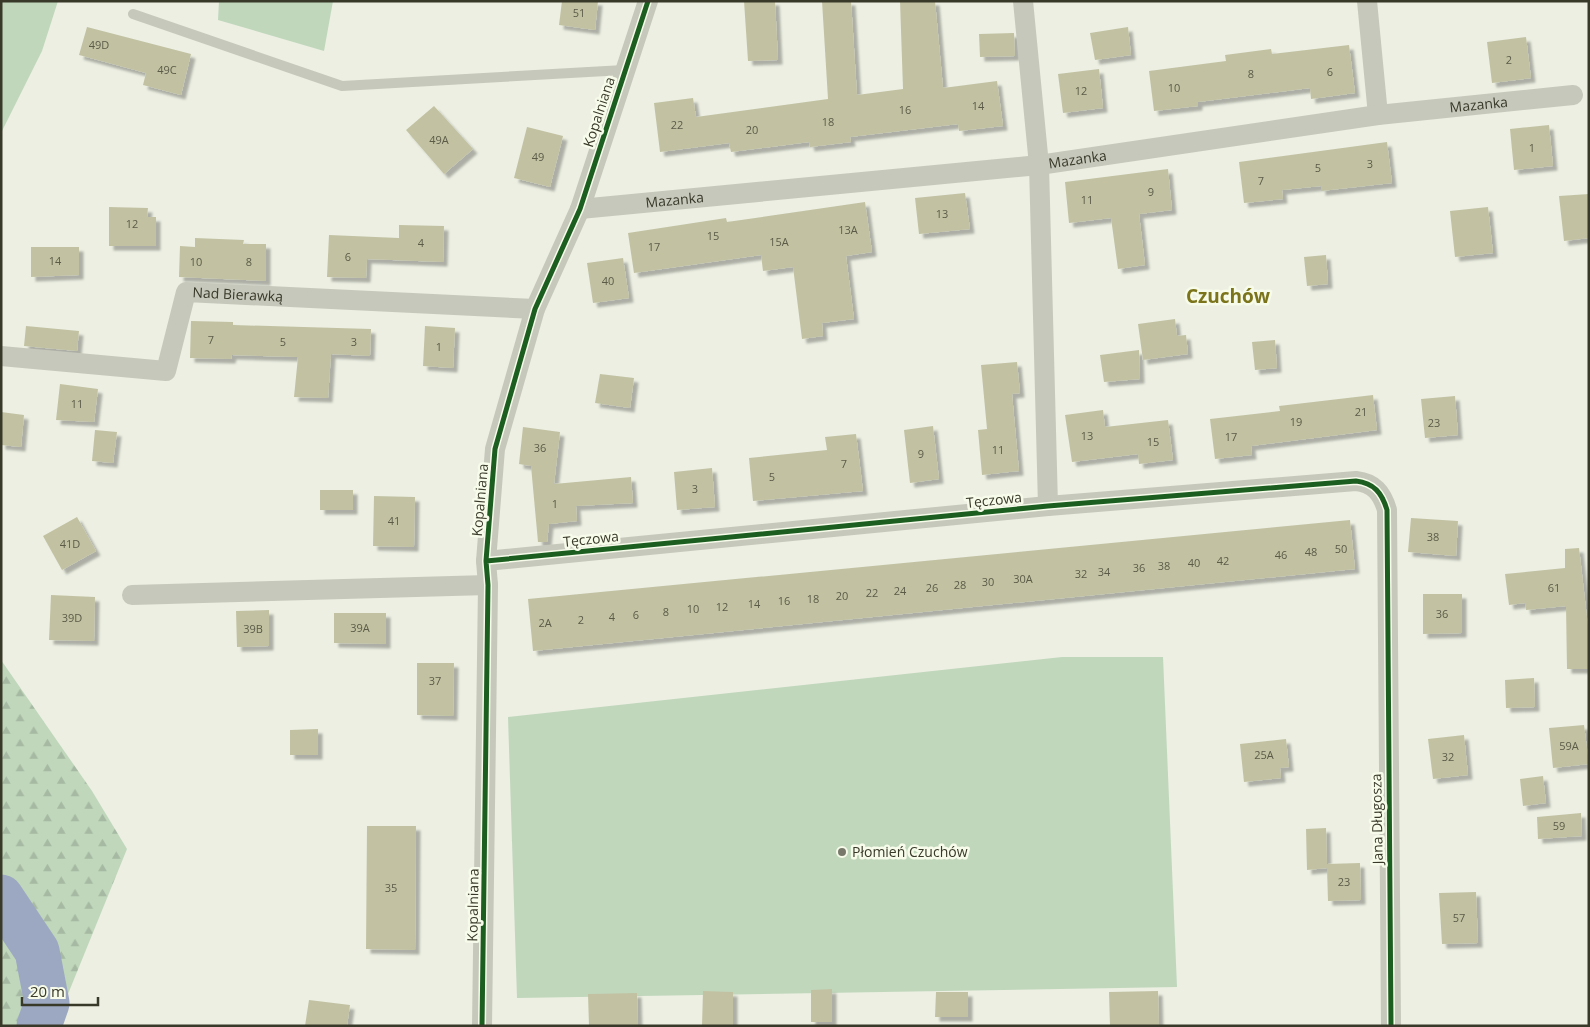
<svg xmlns="http://www.w3.org/2000/svg" width="1590" height="1027" font-family="'Open Sans',sans-serif">
  <defs>
    <pattern id="forest-firs" width="22" height="20" patternUnits="userSpaceOnUse" patternTransform="scale(1.25)"><rect width="22" height="20" fill="#c0d7bc"/><path d="M5 1l3.5 6h-7zM16 11l3.5 6h-7z" fill="#a6b9a2"/></pattern>
    <filter id="shadow"><feDropShadow dx="4.5" dy="4.5" stdDeviation="1" flood-color="#0004"/></filter>
  </defs>
  <rect width="100%" height="100%" fill="#ecefe2"/>
  <path fill="#c0d7bc" d="M1,1H58L42,51L1,133Z
    M219,1H333L324,51L218,20Z
    M1062,657H1163L1177,987L517,998L508,717Z"/>
  <path fill="url(#forest-firs)" d="M1,660L92,791L127,849L55,1026H1Z"/>
  <g fill="none" stroke-linecap="round" stroke-linejoin="round">
    <path stroke="#9ca8c1" stroke-width="45" d="M1,897L37,951L47,1003L39,1026"/>
  </g>
  <path fill="#c2c2a3" filter="url(#shadow)" d="M562,1H598L595,30L559,25Z
    M744,1H775L778,60L748,61Z
    M822,1H851L857,95L903,89L900,1H935L943,88L997,81L1003,126L959,131L958,124L850,137L851,142L810,147L809,142L731,152L729,143L660,152L654,103L693,98L696,117L828,99Z
    M87,27L191,54L181,95L143,85L146,73L79,55Z
    M1128,27L1131,55L1095,60L1090,33Z
    M1014,33L1015,56L980,57L979,34Z
    M1526,37L1531,78L1492,83L1487,42Z
    M1349,45L1355,93L1311,99L1310,88L1198,102V106L1154,111L1149,71L1226,61L1225,55L1271,49L1272,54Z
    M1099,69L1103,108L1063,113L1058,74Z
    M434,106L473,149L444,174L406,130Z
    M1549,125L1553,166L1514,170L1510,129Z
    M527,127L563,136L550,187L514,178Z
    M1387,142L1392,183L1321,191V186L1282,190L1283,199L1244,203L1239,162Z
    M1168,169L1172,210L1139,214L1145,265L1118,269L1111,218L1069,223L1065,182Z
    M965,193L970,229L919,234L915,198Z
    M1589,194V238L1564,241L1559,196Z
    M865,202L872,252L846,256L854,319L822,323L823,336L802,339L793,267L763,271L761,255L634,273L628,233L726,218L727,222Z
    M109,207L148,208L147,217H156V246H109Z
    M1488,207L1493,253L1455,257L1450,211Z
    M399,225L444,226L443,262L367,259L366,278L327,277L329,235L399,238Z
    M195,238L244,240L243,244H266V281L179,277L180,246L195,247Z
    M31,247H79V275L31,277Z
    M1326,255L1328,284L1307,286L1304,257Z
    M623,258L629,298L593,303L587,263Z
    M1175,319L1177,336L1186,335L1188,354L1143,360L1138,324Z
    M191,321L233,322V325L371,329L370,356L331,354L328,398L294,397L298,357L232,355L231,359L190,358Z
    M26,326L79,331L77,351L24,346Z
    M425,326L455,328L453,368L423,366Z
    M1275,340L1277,368L1255,370L1252,342Z
    M1139,350L1140,379L1104,382L1100,355Z
    M1017,362L1020,393L1012,394L1019,471L982,475L978,430L987,429L981,365Z
    M600,374L634,378L630,408L595,403Z
    M60,384L98,389L94,422L56,420Z
    M1373,395L1377,430L1251,446L1252,455L1215,459L1210,419L1280,411L1279,406Z
    M1455,396L1458,435L1425,438L1421,399Z
    M1103,410L1105,427L1168,420L1173,460L1139,464L1138,454L1072,462L1065,415Z
    M1,412L24,415L21,447L1,445Z
    M933,426L939,479L910,483L904,430Z
    M523,427L560,432L554,484L631,477L633,503L576,506L577,521L549,524L547,542H538L531,466L519,464Z
    M95,430L117,432L113,463L92,461Z
    M856,434L863,491L753,501L749,458L827,450L825,437Z
    M712,468L715,507L677,510L674,472Z
    M320,490H353V510H320Z
    M374,496L415,497L414,547L373,546Z
    M77,517L96,551L62,570L43,536Z
    M1411,518L1458,521L1456,556L1408,552Z
    M1350,520L1355,569L533,651L528,599Z
    M1579,548L1589,635V669H1567L1566,606L1526,610L1525,603L1509,605L1505,574L1565,568V549Z
    M1423,594H1462V633L1423,634Z
    M51,595L95,597L94,641L49,640Z
    M269,610V646L237,647L236,611Z
    M334,613H386V644L334,643Z
    M417,663H454L453,716L417,715Z
    M1534,678L1535,707L1506,708L1505,680Z
    M1584,725L1589,764L1553,768L1549,728Z
    M318,729V755H290V730Z
    M1464,735L1468,775L1433,779L1428,739Z
    M1286,739L1289,767L1280,768L1281,778L1244,782L1240,744Z
    M1543,776L1546,803L1523,806L1520,779Z
    M1581,813L1582,836L1538,839L1537,817Z
    M367,826H416L415,950L366,949Z
    M1326,828L1327,864L1360,863L1361,900L1328,901L1327,868L1307,870L1306,829Z
    M1476,892L1478,943L1442,944L1439,893Z
    M832,989V1022H811V990Z
    M703,991L733,992V1026H702Z
    M1158,991L1159,1026H1110L1109,992Z
    M936,992H968V1017H935Z
    M637,993L638,1026H589L588,994Z
    M309,1000L350,1005L347,1026H305Z"/>
  <g fill="none" stroke-linecap="round" stroke-linejoin="round">
    <path stroke="#c6c8bb" stroke-width="10" d="M133,14L342,86L624,70"/>
    <g stroke="#c6c8bb" stroke-width="20">
      <path d="M1023,1L1039,165L1048,506"/>
      <path d="M1367,1L1378,115"/>
      <path id="s1" d="M580,209L1039,165L1378,115L1573,95"/>
      <path id="s2" d="M1,356L166,371L186,292L535,309"/>
      <path d="M486,561L1048,506L1356,481C1374,483 1382,493 1387,510L1391,1026"/>
      <path d="M132,595L488,585"/>
      <path d="M482,1026L488,585L486,561L495,449L535,309L580,209L648,1"/>
    </g>
    <g stroke="#f7fbea" stroke-width="8">
      <path id="cycleway" d="M486,561L1048,506L1356,481C1374,483 1382,493 1387,510L1391,1026
        M482,1026L488,585L486,561L495,449L535,309L580,209L648,1"/>
    </g>
    <use href="#cycleway" stroke="#1b5e20" stroke-width="5"/>
  </g>
  <circle fill="#78796a" stroke="#f7fbea" stroke-width="2" cx="842" cy="852" r="5"/>
  <g text-anchor="middle" stroke-width="5" stroke-linejoin="round" paint-order="stroke">
    <g font-size="11" fill="#5b5b48">
      <text x="579" y="17">51</text>
      <text x="99" y="49">49D</text>
      <text x="1509" y="64">2</text>
      <text x="167" y="74">49C</text>
      <text x="1330" y="76">6</text>
      <text x="1251" y="78">8</text>
      <text x="1174" y="92">10</text>
      <text x="1081" y="95">12</text>
      <text x="978" y="110">14</text>
      <text x="905" y="114">16</text>
      <text x="828" y="126">18</text>
      <text x="677" y="129">22</text>
      <text x="752" y="134">20</text>
      <text x="439" y="144">49A</text>
      <text x="1532" y="152">1</text>
      <text x="538" y="161">49</text>
      <text x="1370" y="168">3</text>
      <text x="1318" y="172">5</text>
      <text x="1261" y="185">7</text>
      <text x="1151" y="196">9</text>
      <text x="1087" y="204">11</text>
      <text x="942" y="218">13</text>
      <text x="132" y="228">12</text>
      <text x="848" y="234">13A</text>
      <text x="713" y="240">15</text>
      <text x="779" y="246">15A</text>
      <text x="421" y="247">4</text>
      <text x="654" y="251">17</text>
      <text x="348" y="261">6</text>
      <text x="55" y="265">14</text>
      <text x="196" y="266">10</text>
      <text x="249" y="266">8</text>
      <text x="608" y="285">40</text>
      <text x="211" y="344">7</text>
      <text x="283" y="346">5</text>
      <text x="354" y="346">3</text>
      <text x="439" y="351">1</text>
      <text x="77" y="408">11</text>
      <text x="1361" y="416">21</text>
      <text x="1296" y="426">19</text>
      <text x="1434" y="427">23</text>
      <text x="1087" y="440">13</text>
      <text x="1231" y="441">17</text>
      <text x="1153" y="446">15</text>
      <text x="540" y="452">36</text>
      <text x="998" y="454">11</text>
      <text x="921" y="458">9</text>
      <text x="844" y="468">7</text>
      <text x="772" y="481">5</text>
      <text x="695" y="493">3</text>
      <text x="555" y="508">1</text>
      <text x="394" y="525">41</text>
      <text x="1433" y="541">38</text>
      <text x="70" y="548">41D</text>
      <text x="1341" y="553">50</text>
      <text x="1311" y="556">48</text>
      <text x="1281" y="559">46</text>
      <text x="1223" y="565">42</text>
      <text x="1194" y="567">40</text>
      <text x="1164" y="570">38</text>
      <text x="1139" y="572">36</text>
      <text x="1104" y="576">34</text>
      <text x="1081" y="578">32</text>
      <text x="1023" y="583">30A</text>
      <text x="988" y="586">30</text>
      <text x="960" y="589">28</text>
      <text x="932" y="592">26</text>
      <text x="1554" y="592">61</text>
      <text x="900" y="595">24</text>
      <text x="872" y="597">22</text>
      <text x="842" y="600">20</text>
      <text x="813" y="603">18</text>
      <text x="784" y="605">16</text>
      <text x="754" y="608">14</text>
      <text x="722" y="611">12</text>
      <text x="693" y="613">10</text>
      <text x="666" y="616">8</text>
      <text x="1442" y="618">36</text>
      <text x="636" y="619">6</text>
      <text x="612" y="621">4</text>
      <text x="72" y="622">39D</text>
      <text x="581" y="624">2</text>
      <text x="545" y="627">2A</text>
      <text x="360" y="632">39A</text>
      <text x="253" y="633">39B</text>
      <text x="435" y="685">37</text>
      <text x="1569" y="750">59A</text>
      <text x="1264" y="759">25A</text>
      <text x="1448" y="761">32</text>
      <text x="1559" y="830">59</text>
      <text x="1344" y="886">23</text>
      <text x="391" y="892">35</text>
      <text x="1459" y="922">57</text>
    </g>
    <g font-size="14" fill="#393929" stroke="#f7fbea">
      <text dy="5" stroke="none"><textPath href="#s1" startOffset="905">Mazanka</textPath></text>
      <text transform="translate(599 112) rotate(-72)" y="5">Kopalniana</text>
      <text dy="5" stroke="none"><textPath href="#s1" startOffset="500">Mazanka</textPath></text>
      <text dy="5" stroke="none"><textPath href="#s1" startOffset="95">Mazanka</textPath></text>
      <text dy="5" stroke="none"><textPath href="#s2" startOffset="299">Nad Bierawką</textPath></text>
      <text transform="translate(480 500) rotate(-85)" y="5">Kopalniana</text>
      <text transform="translate(994 500) rotate(-6)" y="5">Tęczowa</text>
      <text transform="translate(591 539) rotate(-6)" y="5">Tęczowa</text>
      <text transform="translate(1377 819) rotate(-91)" y="5">Jana Długosza</text>
      <text transform="translate(473 905) rotate(-89)" y="5">Kopalniana</text>
    </g>
    <g font-size="14" fill="#393929" stroke="#f7fbea" text-anchor="start">
      <text x="852" y="857">Płomień Czuchów</text>
    </g>
    <g font-size="19" font-weight="bold" fill="#7b741a" stroke="#f7fbea">
      <text x="1228" y="303">Czuchów</text>
    </g>
  </g>
  <rect width="1590" height="1027" fill="none" stroke="#393929" stroke-width="5"/>
  <path d="M22 997v8h76v-8" fill="none" stroke="#393929" stroke-width="2.5"/>
  <text x="30" y="997" font-size="15" fill="#393929" stroke="#f7fbea" stroke-width="4" paint-order="stroke">20 m</text>
</svg>
